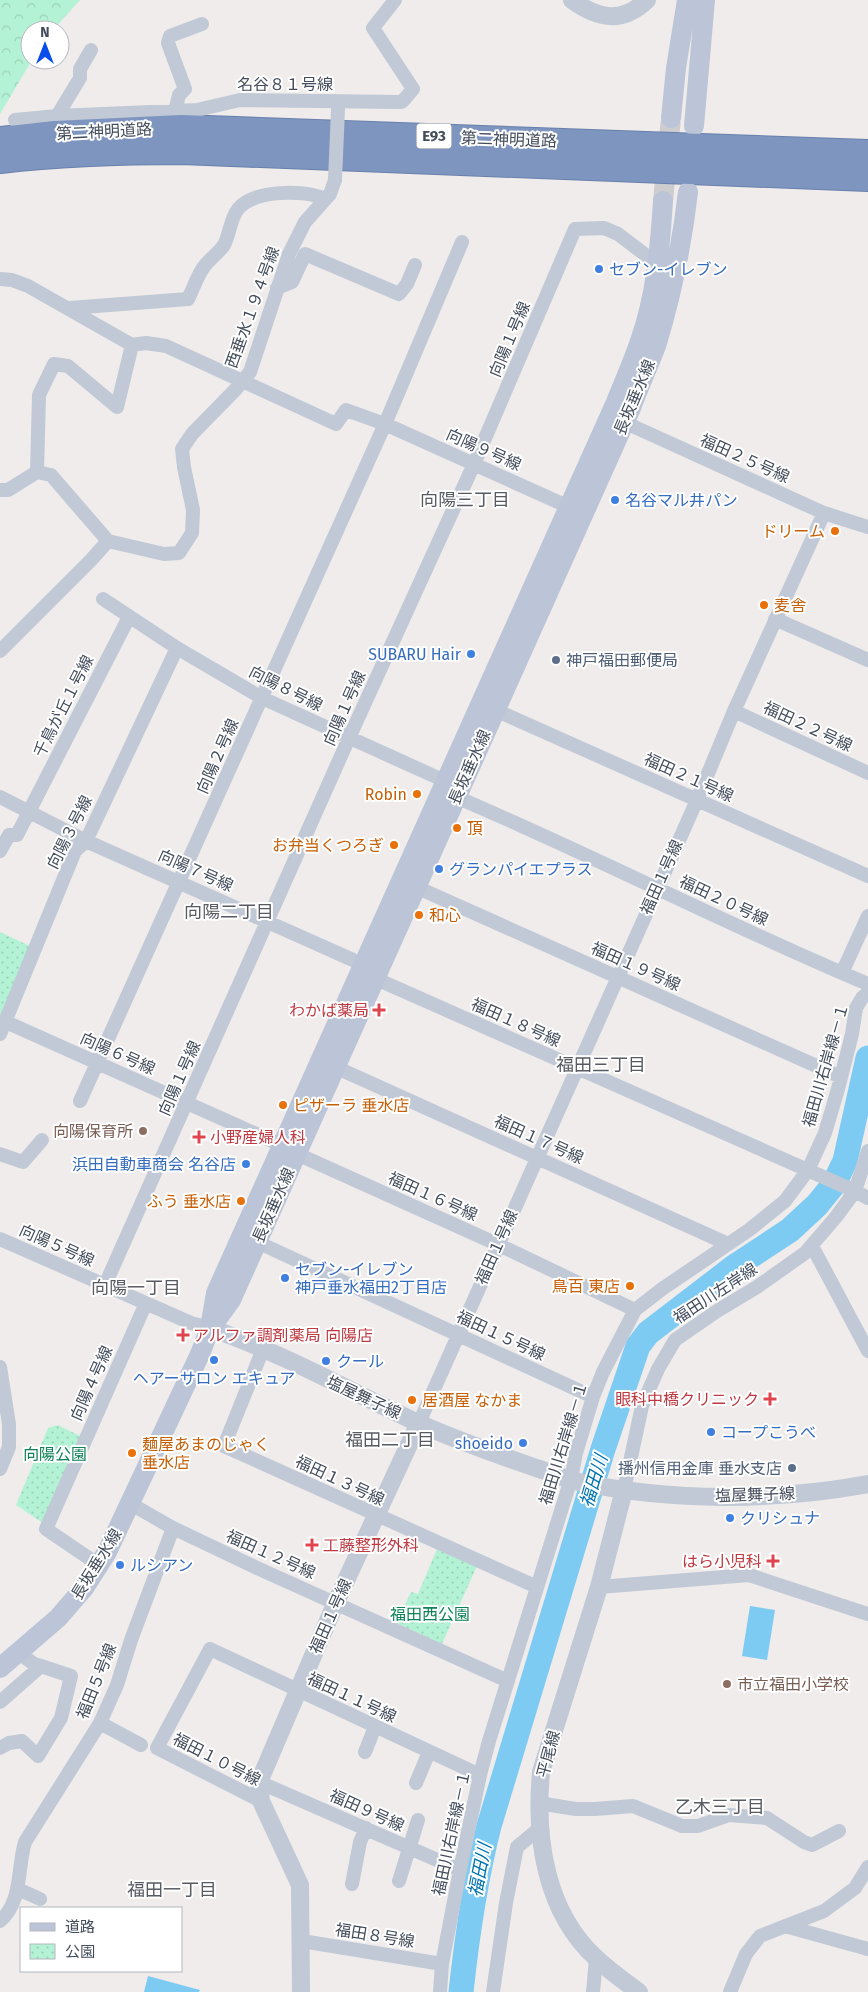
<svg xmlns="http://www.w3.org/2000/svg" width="868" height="1992" font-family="'Fira Sans','Noto Sans JP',sans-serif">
  <defs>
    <pattern id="forest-crowns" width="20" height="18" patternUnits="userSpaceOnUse" patternTransform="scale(1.25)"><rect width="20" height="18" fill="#b4f2d5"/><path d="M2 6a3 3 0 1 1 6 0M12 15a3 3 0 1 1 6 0" fill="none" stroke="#9cd1b9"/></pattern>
    <pattern id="park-dots" width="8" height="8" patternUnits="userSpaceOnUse" patternTransform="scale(1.25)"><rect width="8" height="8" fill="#b4f2d5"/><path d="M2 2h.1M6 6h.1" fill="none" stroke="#9cd1b9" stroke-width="1.8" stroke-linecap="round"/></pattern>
  </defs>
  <rect width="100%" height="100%" fill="#efeceb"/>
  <path fill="url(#forest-crowns)" d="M0,0H80L53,30H30V60H32L0,114Z"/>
  <path fill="url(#park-dots)" d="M0,932L30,946L0,1017Z
    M58,1425L80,1436L43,1523L16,1505L48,1428Z
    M437,1549L477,1566L442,1644L396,1623L411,1592L418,1594Z"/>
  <path fill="#7dcaf3" d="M750,1606L775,1610L767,1660L742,1656Z
    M148,1976L200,1990L199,1992H144Z"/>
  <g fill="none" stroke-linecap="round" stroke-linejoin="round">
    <path stroke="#7dcaf3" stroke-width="25" d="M461,1992C467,1936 475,1881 489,1826L603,1449L638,1346L648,1333L734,1267L790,1230L817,1205L834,1184L845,1161L868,1058"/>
    <path stroke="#cdccce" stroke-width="20" stroke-dasharray="20 10" stroke-linecap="butt" d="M663,201L671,118"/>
    <g stroke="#6980ac" stroke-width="28">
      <path id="motorway" d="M0,140L55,134L181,128L868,153
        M0,160C61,153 121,151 182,151L868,178"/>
    </g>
    <path stroke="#c0c9d5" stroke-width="14" d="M175,111L179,95L185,89L168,43L170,36L202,24
      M57,116L80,78V69L91,50
      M15,120L57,116L197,110L240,100L402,102L413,89L373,28L395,0
      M0,279L12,280L28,286L132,345L146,343L166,346L336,424L346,410L385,424L569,507
      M277,288L292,282L305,254L399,294L407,284L415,265
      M70,308L188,299C193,289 197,277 203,268C209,259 219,253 224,245C230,234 230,219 238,209C253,190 305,189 325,199
      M617,419L824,513L868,527
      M37,472L39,395L54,364L68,366L117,407L132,345
      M0,490H8L37,472L51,475L108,541
      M108,541L164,554L179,553L192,533L193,510L184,467L182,449L192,434L236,389L250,372L289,254L305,222L330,194L335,180
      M103,599L177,648L262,698L445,781L456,797C595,856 729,926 868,984
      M775,619L868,660
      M0,651L91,560L108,541
      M495,710L868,876
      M734,711L868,773
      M0,797L86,841L353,960L362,965L374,978L855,1191L868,1198
      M0,851L9,835H17L129,617
      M416,887L841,1077
      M842,973L868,916
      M6,1022L272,1141L306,1158L497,1244L635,1310
      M0,1034L75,851L86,841L177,648
      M335,1067L728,1244
      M80,1101L385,424L462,242
      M0,1154L23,1162L42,1140
      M0,1239L191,1323L210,1328
      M257,1242L593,1397
      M812,1246L868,1351
      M105,1285L349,738L474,464L575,229L604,228L618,234L647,256L659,258
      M263,1349L224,1446L537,1587
      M0,1367L9,1424V1447L0,1469
      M419,1423L697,800L734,711L824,513
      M624,1490L642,1406L658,1369L675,1340L717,1311L757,1287L805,1253L836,1217L855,1191L868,1151
      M131,1504L173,1528L257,1568L508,1681
      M99,1565L46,1529L146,1303
      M599,1587L749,1575L868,1614
      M19,1653L34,1664L41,1666
      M0,1702L41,1666L71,1676L61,1718L38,1756L22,1741L9,1743L0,1748
      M100,1723L141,1745
      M365,1752L375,1727
      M259,1782L460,1870
      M416,1783L429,1752
      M261,1801L157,1748L210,1649L480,1775
      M538,1803L576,1809H595L633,1806L682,1826H698L729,1815L767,1818L804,1842L812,1845L839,1831
      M399,1881L418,1820
      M352,1884L360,1842L366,1828
      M18,1889L40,1899
      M0,1921C23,1901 17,1868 25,1842L100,1723L117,1685L131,1640L173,1528
      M785,1926L868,1949
      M302,1941L442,1964
      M440,1992L442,1964L460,1870L480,1775L489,1741L571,1479L576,1453L593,1397L603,1372L635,1310L662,1289L749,1230L785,1201L808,1170L825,1133L838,1089L852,1034L856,1008L862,998L868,993
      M493,1992L506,1903L517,1847L540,1828
      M593,1992L596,1959
      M730,1992L746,1954L760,1936L824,1911L855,1888L868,1867"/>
    <path stroke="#c0c9d5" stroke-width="18" d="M572,0C598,19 622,24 647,0
      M210,1328C282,1353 348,1390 416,1422C455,1440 496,1454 536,1468C550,1472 565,1479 579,1482C673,1502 774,1501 868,1484
      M624,1490L599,1587L541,1772C535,1838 545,1912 597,1959C610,1971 625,1982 639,1992
      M301,1992L300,1885L261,1801L259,1782L336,1602L419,1423"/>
    <path stroke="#bcc5d7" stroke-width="20" d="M671,118L676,68L687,0
      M694,126L705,0
      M213,1325L231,1300L631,408C639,386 649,365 657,343C672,293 682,244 688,192
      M0,1668L58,1618L84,1588L107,1552L200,1354L210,1328L216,1293L616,402C624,382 633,362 640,341C656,296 660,248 663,201"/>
    <use href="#motorway" stroke="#7e95c0" stroke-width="26"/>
    <path stroke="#c0c9d5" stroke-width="14" d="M335,180L338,109"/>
  </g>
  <g fill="#3f7fe0" stroke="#fff" stroke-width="2">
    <circle cx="599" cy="269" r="5"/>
    <circle cx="615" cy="500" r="5"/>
    <circle cx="471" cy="654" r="5"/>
    <circle cx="439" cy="869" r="5"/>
    <circle cx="246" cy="1164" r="5"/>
    <circle cx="285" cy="1278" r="5"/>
    <circle cx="214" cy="1360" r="5"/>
    <circle cx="326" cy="1361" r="5"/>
    <circle cx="711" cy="1432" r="5"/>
    <circle cx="523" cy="1443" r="5"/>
    <circle cx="730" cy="1518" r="5"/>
    <circle cx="120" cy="1565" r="5"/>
  </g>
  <g fill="#e8710a" stroke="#fff" stroke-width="2">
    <circle cx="835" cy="531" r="5"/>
    <circle cx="764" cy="605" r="5"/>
    <circle cx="417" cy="794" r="5"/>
    <circle cx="457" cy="828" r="5"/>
    <circle cx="394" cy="845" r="5"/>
    <circle cx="419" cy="915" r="5"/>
    <circle cx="283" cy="1105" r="5"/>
    <circle cx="241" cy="1201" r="5"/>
    <circle cx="630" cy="1286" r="5"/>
    <circle cx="412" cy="1400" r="5"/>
    <circle cx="132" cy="1453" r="5"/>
  </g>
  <g fill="#5c6f8a" stroke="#fff" stroke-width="2">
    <circle cx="556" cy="660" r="5"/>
    <circle cx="792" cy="1468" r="5"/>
  </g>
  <g fill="#e0444e" stroke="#fff" stroke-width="2">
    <path d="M376.5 1002.5h5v5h5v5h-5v5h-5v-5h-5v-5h5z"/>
    <path d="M196.5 1129.5h5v5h5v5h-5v5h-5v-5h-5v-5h5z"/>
    <path d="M180.5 1327.5h5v5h5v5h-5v5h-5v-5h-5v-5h5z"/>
    <path d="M767.5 1391.5h5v5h5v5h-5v5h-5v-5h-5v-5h5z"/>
    <path d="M309.5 1537.5h5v5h5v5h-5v5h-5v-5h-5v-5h5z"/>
    <path d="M770.5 1553.5h5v5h5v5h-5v5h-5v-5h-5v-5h5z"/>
  </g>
  <g fill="#8d6e63" stroke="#fff" stroke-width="2">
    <circle cx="143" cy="1131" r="5"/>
    <circle cx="727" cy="1684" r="5"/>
  </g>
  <g text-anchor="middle" stroke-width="4" stroke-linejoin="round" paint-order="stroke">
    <rect fill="#fff" stroke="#7b828c" stroke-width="1" x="416.5" y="123.5" width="35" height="25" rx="4"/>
    <g font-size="15" font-weight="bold" fill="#434c5b">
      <text x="434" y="141">E93</text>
    </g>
    <g font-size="16" fill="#434c5b" stroke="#fff">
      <text x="285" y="90">名谷８１号線</text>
      <text transform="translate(104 131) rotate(-3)" y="6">第二神明道路</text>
      <text transform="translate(509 139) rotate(2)" y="6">第二神明道路</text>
      <text transform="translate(252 307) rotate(-70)" y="6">西垂水１９４号線</text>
      <text transform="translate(509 339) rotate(-67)" y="6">向陽１号線</text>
      <text transform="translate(634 397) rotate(-67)" y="6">長坂垂水線</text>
      <text transform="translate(484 449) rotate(24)" y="6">向陽９号線</text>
      <text transform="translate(745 458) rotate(24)" y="6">福田２５号線</text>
      <text transform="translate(286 688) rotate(27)" y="6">向陽８号線</text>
      <text transform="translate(63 706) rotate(-63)" y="6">千鳥が丘１号線</text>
      <text transform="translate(344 708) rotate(-66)" y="6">向陽１号線</text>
      <text transform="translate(808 726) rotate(25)" y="6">福田２２号線</text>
      <text transform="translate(217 756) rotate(-66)" y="6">向陽２号線</text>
      <text transform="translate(469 767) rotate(-66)" y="6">長坂垂水線</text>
      <text transform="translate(689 777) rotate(24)" y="6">福田２１号線</text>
      <text transform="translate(69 832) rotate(-63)" y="6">向陽３号線</text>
      <text transform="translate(196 870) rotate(24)" y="6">向陽７号線</text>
      <text transform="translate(661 877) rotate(-66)" y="6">福田１号線</text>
      <text transform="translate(724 900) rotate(25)" y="6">福田２０号線</text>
      <text transform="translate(636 966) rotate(24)" y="6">福田１９号線</text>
      <text transform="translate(516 1022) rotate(24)" y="6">福田１８号線</text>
      <text transform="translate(118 1053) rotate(24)" y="6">向陽６号線</text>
      <text transform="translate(825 1065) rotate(-74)" y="6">福田川右岸線－１</text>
      <text transform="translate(179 1078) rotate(-66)" y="6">向陽１号線</text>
      <text transform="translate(539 1139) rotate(24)" y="6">福田１７号線</text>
      <text transform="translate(433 1196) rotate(24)" y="6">福田１６号線</text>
      <text transform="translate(273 1205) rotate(-66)" y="6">長坂垂水線</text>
      <text transform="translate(57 1245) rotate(24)" y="6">向陽５号線</text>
      <text transform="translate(496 1247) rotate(-66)" y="6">福田１号線</text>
      <text transform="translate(715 1293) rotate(-33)" y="6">福田川左岸線</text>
      <text transform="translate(501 1335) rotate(25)" y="6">福田１５号線</text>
      <text transform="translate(91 1383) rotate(-66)" y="6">向陽４号線</text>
      <text transform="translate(364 1397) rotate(25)" y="6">塩屋舞子線</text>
      <text transform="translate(563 1443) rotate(-73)" y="6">福田川右岸線－１</text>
      <text transform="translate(340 1480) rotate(25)" y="6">福田１３号線</text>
      <text transform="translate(755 1494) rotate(-2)" y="6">塩屋舞子線</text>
      <text transform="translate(271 1554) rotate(24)" y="6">福田１２号線</text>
      <text transform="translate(96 1564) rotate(-58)" y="6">長坂垂水線</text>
      <text transform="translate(330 1616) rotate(-66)" y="6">福田１号線</text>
      <text transform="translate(96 1681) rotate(-68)" y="6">福田５号線</text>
      <text transform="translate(352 1697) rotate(25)" y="6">福田１１号線</text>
      <text transform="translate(548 1754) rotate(-75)" y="6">平尾線</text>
      <text transform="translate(217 1759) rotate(27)" y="6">福田１０号線</text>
      <text transform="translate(367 1810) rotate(24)" y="6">福田９号線</text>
      <text transform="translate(451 1833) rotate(-78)" y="6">福田川右岸線－１</text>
      <text transform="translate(375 1935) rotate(9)" y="6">福田８号線</text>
    </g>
    <g font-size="16" fill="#366cbe" stroke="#fff" text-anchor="start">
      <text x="609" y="275">セブン-イレブン</text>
      <text x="625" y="506">名谷マル井パン</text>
      <text x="461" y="660" text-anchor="end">SUBARU Hair</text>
      <text x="449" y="875">グランパイエプラス</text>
      <text x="236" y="1170" text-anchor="end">浜田自動車商会 名谷店</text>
      <text x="295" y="1275">セブン-イレブン<tspan x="295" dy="18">神戸垂水福田2丁目店</tspan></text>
      <text x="336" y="1367">クール</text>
      <text x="214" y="1384" text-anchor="middle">ヘアーサロン エキュア</text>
      <text x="721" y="1438">コープこうべ</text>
      <text x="513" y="1449" text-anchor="end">shoeido</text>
      <text x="740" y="1524">クリシュナ</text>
      <text x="130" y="1571">ルシアン</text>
    </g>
    <g font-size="16" fill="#c56008" stroke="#fff" text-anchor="start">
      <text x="825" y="537" text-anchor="end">ドリーム</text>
      <text x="774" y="611">麦舎</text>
      <text x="407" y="800" text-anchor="end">Robin</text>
      <text x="467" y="834">頂</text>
      <text x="384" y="851" text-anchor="end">お弁当くつろぎ</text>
      <text x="429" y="921">和心</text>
      <text x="293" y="1111">ピザーラ 垂水店</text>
      <text x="231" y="1207" text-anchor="end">ふう 垂水店</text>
      <text x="620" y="1292" text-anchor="end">鳥百 東店</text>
      <text x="422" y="1406">居酒屋 なかま</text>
      <text x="142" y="1450">麺屋あまのじゃく<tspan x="142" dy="18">垂水店</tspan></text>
    </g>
    <g font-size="16" fill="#4e5e75" stroke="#fff" text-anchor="start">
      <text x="566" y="666">神戸福田郵便局</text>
      <text x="782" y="1474" text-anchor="end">播州信用金庫 垂水支店</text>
    </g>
    <g font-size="16" fill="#be3a42" stroke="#fff" text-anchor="end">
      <text x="369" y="1016">わかば薬局</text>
      <text x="210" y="1143" text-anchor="start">小野産婦人科</text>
      <text x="193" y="1341" text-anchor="start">アルファ調剤薬局 向陽店</text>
      <text x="759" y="1405">眼科中橋クリニック</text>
      <text x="323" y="1551" text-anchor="start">工藤整形外科</text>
      <text x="762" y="1567">はら小児科</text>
    </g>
    <g font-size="16" fill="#785e54" stroke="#fff" text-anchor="end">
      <text x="133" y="1137">向陽保育所</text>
      <text x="737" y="1690" text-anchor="start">市立福田小学校</text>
    </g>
    <g font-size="16" fill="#0e8157" stroke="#fff">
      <text x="55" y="1460">向陽公園</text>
      <text x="430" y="1620">福田西公園</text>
    </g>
    <g font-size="18" fill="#585b61" stroke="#fff">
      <text x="465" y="506">向陽三丁目</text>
      <text x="229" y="918">向陽二丁目</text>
      <text x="601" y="1071">福田三丁目</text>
      <text x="136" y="1294">向陽一丁目</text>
      <text x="390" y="1446">福田二丁目</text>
      <text x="720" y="1813">乙木三丁目</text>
      <text x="172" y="1896">福田一丁目</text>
    </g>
    <g font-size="18" font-style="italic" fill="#0073b0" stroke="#fff">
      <text transform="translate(594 1481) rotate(-73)" y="6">福田川</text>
      <text transform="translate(480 1870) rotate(-79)" y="6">福田川</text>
    </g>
  </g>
  <rect x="20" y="1907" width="162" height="65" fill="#ffffff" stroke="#b4b7bd"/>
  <rect x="30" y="1923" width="25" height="8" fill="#bcc5d7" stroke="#b4b7bd"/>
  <text x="65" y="1932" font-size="15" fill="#434c5b">道路</text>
  <rect x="30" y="1944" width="25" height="15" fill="url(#park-dots)" stroke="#b4b7bd"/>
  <text x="65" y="1957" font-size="15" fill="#434c5b">公園</text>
  <g transform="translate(45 45)"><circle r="24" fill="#ffffff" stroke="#b4b7bd"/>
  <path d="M0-4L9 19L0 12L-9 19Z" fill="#094dec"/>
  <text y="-8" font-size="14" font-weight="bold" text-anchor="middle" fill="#434c5b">N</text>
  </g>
</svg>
